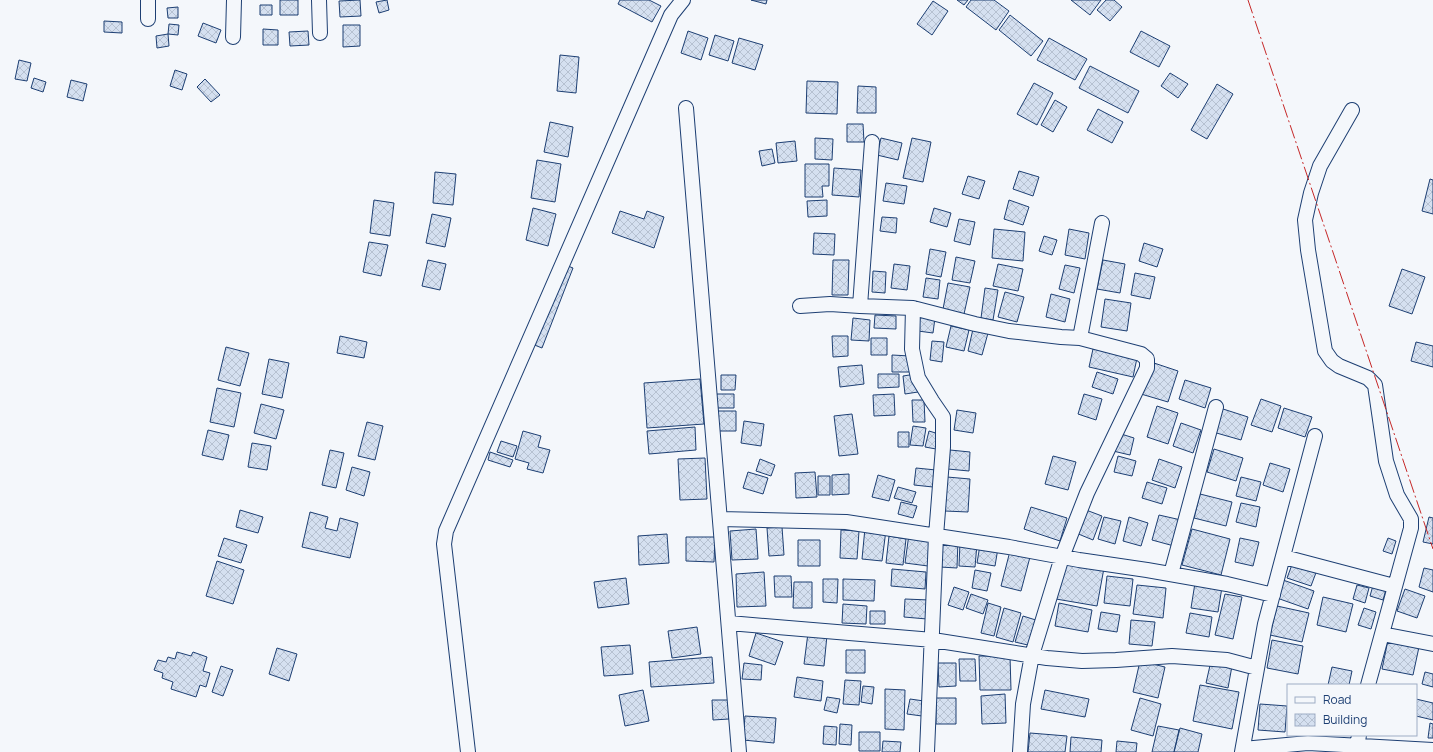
<svg xmlns="http://www.w3.org/2000/svg" width="1433" height="752" font-family="Manrope,sans-serif">
  <defs>
    <pattern id="building-cross-hatch" width="8" height="8" patternUnits="userSpaceOnUse"><rect width="8" height="8" fill="#d5e0f0"/><path d="M0 0l8 8M0 8l8-8" fill="none" stroke="#b6c1d1"/></pattern>
  </defs>
  <rect width="100%" height="100%" fill="#f4f7fb"/>
  <path fill="url(#building-cross-hatch)" stroke="#1d3f73" d="M280,0H298V15H280Z
    M360,0L361,16L340,17L339,1Z
    M387,0L389,10L379,13L376,2Z
    M620,0H649L661,6L652,22L618,4Z
    M751,0H767L766,4Z
    M957,0H968L964,5Z
    M971,0H994L1009,11L996,30L966,7Z
    M1071,0H1101L1090,15Z
    M1106,0H1114L1122,7L1110,21L1097,10Z
    M933,1L948,11L932,35L917,24Z
    M260,5H272V15H260Z
    M178,7V18H168L167,8Z
    M1010,15L1043,41L1031,56L999,30Z
    M104,21L122,22V33L104,32Z
    M203,23L221,30L216,43L198,36Z
    M169,24L179,25L178,35L168,34Z
    M343,25H360V46L343,47Z
    M263,29L278,30V45H263Z
    M308,31L309,45L290,46L289,32Z
    M688,31L708,38L701,60L681,53Z
    M1141,31L1170,46L1159,67L1130,52Z
    M168,34L169,46L157,48L156,36Z
    M715,35L734,41L728,61L709,55Z
    M739,38L763,45L755,70L732,63Z
    M1049,38L1087,59L1075,80L1037,60Z
    M560,55L579,57L576,93L557,91Z
    M19,60L31,63L27,81L15,79Z
    M1090,66L1139,91L1128,113L1079,88Z
    M175,70L187,74L182,90L170,86Z
    M1170,73L1188,84L1178,98L1161,86Z
    M34,78L46,82L43,92L31,88Z
    M205,79L220,95L211,102L197,87Z
    M71,80L87,84L83,101L67,97Z
    M807,81L838,82L837,114L806,113Z
    M1034,83L1053,93L1037,125L1017,114Z
    M1217,84L1233,94L1207,139L1191,130Z
    M858,86L876,87V113H857Z
    M1055,100L1067,107L1053,132L1041,125Z
    M1098,109L1123,122L1112,143L1087,130Z
    M550,122L573,127L568,157L544,152Z
    M847,124H863L864,142H847Z
    M815,138L833,139L832,160L815,159Z
    M881,138L902,143L898,160L877,155Z
    M912,138L931,142L923,182L903,178Z
    M795,141L797,161L778,163L776,143Z
    M772,149L775,163L762,166L759,151Z
    M537,160L561,164L555,202L531,198Z
    M805,164H829V186H822L823,197H805Z
    M834,168L861,170L859,197L832,195Z
    M1019,171L1039,177L1033,196L1013,189Z
    M435,172L456,174L453,205L433,203Z
    M968,176L985,181L979,199L962,194Z
    M1430,179L1433,180V214L1422,211Z
    M886,183L907,186L904,204L883,201Z
    M374,200L394,203L390,236L370,233Z
    M827,200V216L808,217L807,201Z
    M1009,200L1029,207L1023,225L1004,219Z
    M533,208L556,214L548,246L526,240Z
    M934,208L951,213L947,227L930,222Z
    M620,211L644,219L647,211L664,217L654,248L612,233Z
    M432,214L451,218L445,247L426,243Z
    M882,217L897,218L896,233L880,231Z
    M959,219L975,222L970,245L954,241Z
    M994,229L1025,232L1023,261L992,258Z
    M1069,229L1089,233L1085,259L1065,255Z
    M814,233L835,234L834,255L813,254Z
    M1044,236L1057,240L1052,255L1039,251Z
    M369,242L388,245L381,276L363,272Z
    M1144,243L1163,249L1157,267L1139,261Z
    M930,249L946,252L941,277L926,274Z
    M956,257L975,261L970,283L952,280Z
    M428,260L446,264L440,290L422,286Z
    M833,260H849L848,295H832Z
    M1103,260L1125,264L1120,293L1097,289Z
    M563,264L573,268L542,348L532,344Z
    M894,264L910,266L907,290L891,288Z
    M998,264L1023,269L1018,291L993,286Z
    M1065,265L1080,268L1074,293L1059,289Z
    M1402,269L1425,277L1412,314L1389,306Z
    M873,271L886,272L885,293L872,292Z
    M1135,273L1155,277L1150,299L1131,295Z
    M926,278L940,280L938,299L923,297Z
    M948,283L970,287L964,314L943,309Z
    M985,288L998,290L993,320L981,318Z
    M1005,292L1024,297L1017,322L998,317Z
    M1051,294L1070,299L1065,322L1046,317Z
    M1105,299L1131,303L1127,331L1101,327Z
    M875,315L896,316V329L874,328Z
    M920,316L935,318L933,333L918,331Z
    M853,318L870,320L869,341L851,340Z
    M951,326L969,330L964,351L946,347Z
    M973,329L988,333L982,355L968,351Z
    M340,336L367,342L364,358L337,353Z
    M832,336H848V356L833,357Z
    M871,338H887V355H871Z
    M932,341L944,342L942,362L930,360Z
    M1416,342L1433,346V367L1411,361Z
    M226,347L249,353L240,386L218,380Z
    M1093,349L1137,358L1133,377L1089,367Z
    M892,355L910,356V372H892Z
    M269,359L289,363L282,398L262,394Z
    M1151,362L1178,371L1168,402L1141,394Z
    M862,365L864,384L840,387L838,367Z
    M1097,372L1118,379L1113,394L1092,387Z
    M878,374H899V387L878,388Z
    M916,374L918,392L905,394L903,376Z
    M721,375H736L735,390H721Z
    M700,379L704,424L647,428L644,383Z
    M1185,380L1211,388L1205,408L1179,399Z
    M217,388L241,393L234,427L210,422Z
    M715,394H734V408H715Z
    M894,394L895,415L874,416L873,395Z
    M1084,394L1102,399L1096,420L1078,414Z
    M1261,399L1281,406L1272,432L1251,425Z
    M912,400H924L925,422H913Z
    M261,404L284,410L276,439L254,433Z
    M1157,406L1178,413L1168,444L1147,437Z
    M1220,408L1248,417L1241,440L1213,432Z
    M1284,408L1312,417L1305,437L1278,428Z
    M957,410L976,413L973,433L954,430Z
    M716,411H736V431H716Z
    M852,414L858,454L839,456L834,416Z
    M744,421L764,424L761,446L741,443Z
    M367,422L383,426L375,460L358,456Z
    M1181,423L1201,430L1193,453L1173,446Z
    M913,426L926,428L923,446L910,445Z
    M695,427L696,450L649,454L647,431Z
    M208,430L229,435L223,460L202,455Z
    M523,431L541,436L538,447L550,450L543,473L527,469L529,463L515,459Z
    M929,431L939,434L936,449L925,447Z
    M898,432H909V447H898Z
    M1118,433L1134,438L1130,455L1113,451Z
    M501,441L517,446L513,457L497,452Z
    M252,443L271,446L267,470L248,467Z
    M1214,449L1243,458L1236,481L1207,472Z
    M330,450L344,453L336,488L322,485Z
    M950,450L970,452L969,471L948,469Z
    M490,452L513,460L510,467L488,460Z
    M1053,456L1076,462L1068,490L1045,484Z
    M1118,456L1136,461L1132,476L1114,472Z
    M705,458L707,499L680,500L678,459Z
    M760,459L775,465L771,476L756,471Z
    M1159,459L1182,467L1175,488L1152,480Z
    M1270,463L1290,469L1283,492L1263,485Z
    M352,467L370,472L364,496L346,490Z
    M916,468L936,470L933,487L914,485Z
    M748,472L768,478L763,494L743,488Z
    M815,472L817,497L796,498L795,473Z
    M849,474V494L832,495V475Z
    M878,475L895,480L889,501L872,497Z
    M818,476H830V495H818Z
    M947,477L970,479L968,512L945,511Z
    M1241,477L1261,482L1256,501L1236,496Z
    M1147,482L1167,488L1162,504L1142,498Z
    M898,487L916,492L912,503L894,498Z
    M1200,494L1232,502L1226,526L1194,518Z
    M901,502L917,506L913,518L898,514Z
    M1241,503L1260,507L1256,527L1236,522Z
    M1031,507L1067,518L1060,541L1024,529Z
    M240,510L263,517L258,533L236,527Z
    M1086,510L1102,516L1093,540L1076,533Z
    M310,512L328,517L325,528L337,531L340,518L358,523L350,558L302,547Z
    M1159,515L1181,520L1174,546L1152,540Z
    M1104,517L1121,521L1115,544L1098,539Z
    M1129,517L1148,523L1141,546L1123,541Z
    M1429,517L1433,518V544L1423,542Z
    M782,527L784,555L769,556L767,528Z
    M865,528L886,530L882,561L862,559Z
    M756,529L758,559L732,560L730,531Z
    M1192,529L1230,539L1221,575L1182,565Z
    M841,530L859,531L857,559L840,558Z
    M667,534L669,563L639,565L638,536Z
    M909,534L932,537L928,566L905,563Z
    M889,536L906,539L903,565L886,563Z
    M686,537H715L714,562L686,561Z
    M224,538L247,545L241,563L218,556Z
    M1240,538L1259,542L1253,566L1235,562Z
    M1388,538L1396,541L1392,554L1383,551Z
    M942,539L958,540L957,568L940,567Z
    M798,540H820V566H798Z
    M960,542L977,544L975,567L959,566Z
    M980,545L998,548L995,566L977,563Z
    M1010,551L1030,557L1021,591L1001,586Z
    M1062,560L1104,568L1097,606L1056,599Z
    M217,561L244,570L233,604L206,596Z
    M1293,562L1317,570L1311,586L1287,578Z
    M1424,568L1433,570V592L1419,587Z
    M892,569L926,572L925,589L891,586Z
    M975,570L991,573L987,591L972,588Z
    M764,572L766,606L737,607L736,574Z
    M774,576H791L792,597H775Z
    M1107,576L1133,579L1130,606L1104,603Z
    M626,578L629,604L598,608L594,582Z
    M823,579H838L837,603L823,602Z
    M843,579L875,580L874,601L843,600Z
    M1283,580L1314,591L1308,609L1277,598Z
    M794,582H812V608H793Z
    M1374,582L1387,586L1383,600L1370,596Z
    M1195,583L1222,587L1218,612L1191,608Z
    M1137,585L1166,588L1163,618L1133,614Z
    M1357,585L1369,588L1365,603L1353,599Z
    M954,587L969,592L963,610L948,605Z
    M1405,589L1425,596L1417,618L1397,611Z
    M971,594L988,600L983,614L966,608Z
    M1225,594L1242,597L1233,639L1215,635Z
    M1323,597L1353,604L1346,632L1317,625Z
    M905,599L929,600L927,619L904,617Z
    M988,603L1001,607L994,636L981,633Z
    M1059,603L1092,610L1088,632L1055,626Z
    M843,604L867,606L866,624L842,623Z
    M1277,606L1309,613L1302,642L1270,635Z
    M1004,608L1021,613L1013,642L996,637Z
    M1364,608L1376,612L1371,629L1358,625Z
    M870,611H885V624H870Z
    M1101,612L1120,615L1117,632L1098,629Z
    M1190,613L1212,617L1209,637L1186,633Z
    M1023,616L1039,621L1032,646L1015,642Z
    M1131,620L1155,622L1152,646L1129,644Z
    M697,627L701,654L672,658L668,631Z
    M756,633L783,642L775,665L749,656Z
    M808,633L827,635L824,666L804,664Z
    M1272,640L1303,646L1298,674L1267,668Z
    M1388,640L1419,647L1413,675L1382,669Z
    M630,645L633,674L604,676L601,647Z
    M277,648L297,654L289,681L269,674Z
    M846,650H865V673H846Z
    M177,652L191,656L193,652L207,657L203,671L210,673L206,687L200,685L196,697L171,689L173,682L162,678L163,673L154,670L158,660L166,662L168,657L175,659Z
    M979,656H1010L1011,690H980Z
    M712,657L714,683L651,687L649,662Z
    M959,659H975L976,681H960Z
    M1140,661L1165,667L1158,698L1133,692Z
    M1211,661L1232,666L1228,688L1206,683Z
    M744,663L762,665L761,680L742,679Z
    M938,663H956V686L939,687Z
    M221,666L233,670L223,696L212,692Z
    M1332,667L1352,671L1349,685H1328Z
    M1425,672L1433,674V687L1422,684Z
    M797,677L823,681L821,701L794,697Z
    M845,680L861,681L859,705L843,704Z
    M1200,685L1239,692L1232,729L1193,721Z
    M863,686L874,687L872,704L861,702Z
    M885,689L905,690L904,730L885,729Z
    M643,690L649,721L625,726L619,695Z
    M1045,690L1089,699L1085,717L1041,709Z
    M1005,694L1006,723L982,724L981,696Z
    M827,697L840,699L837,713L824,710Z
    M936,698H956V724H936Z
    M1140,698L1161,704L1153,736L1131,730Z
    M910,699L924,701L922,716L907,714Z
    M1416,699L1433,703V720L1416,716Z
    M712,700H728L729,719L713,720Z
    M1260,704L1287,706L1285,732L1258,730Z
    M745,716L776,718L774,743L743,740Z
    M1430,723L1433,724V738H1428Z
    M840,724L852,725L851,745L839,744Z
    M824,726L837,727L836,745L823,744Z
    M1158,726L1179,730L1174,752H1152Z
    M1180,728L1202,734L1198,752H1174Z
    M859,732H880V751H859Z
    M1030,733L1067,736L1065,752H1028Z
    M1071,737L1102,740L1101,752H1070Z
    M883,741L901,742L900,752H882Z
    M1117,741L1137,743L1136,752H1116Z"/>
  <g fill="none" stroke-linecap="round" stroke-linejoin="round">
    <g stroke="#1d3f73" stroke-width="16">
      <path id="minor" d="M148,0V19
        M319,0L320,33
        M233,37L234,0
        M686,108L739,752
        M1352,110L1320,166L1311,193L1305,220L1308,250L1325,351L1332,361L1339,366L1368,378L1375,385L1386,461L1397,495L1411,519V528L1368,685
        M800,306L830,304L860,306L913,308L975,324L1009,331L1061,337L1080,338L1141,354L1147,359V368L1087,493L1062,557L1032,655L1023,704L1020,752
        M860,306L872,142
        M913,308L912,349L918,378L932,401L943,417V447L936,536L927,752
        M1080,338L1102,223
        M720,519L846,522L1009,547L1079,560L1147,570L1227,584L1273,595
        M1284,557L1394,586
        M1171,574L1216,407
        M729,623L933,640L1047,658L1082,661L1116,660L1172,656L1227,660L1257,668
        M1382,634L1433,644
        M1357,747L1359,735
        M1243,749L1308,743L1433,750
        M468,752L444,544L446,531L671,15L683,0
        M1242,752L1265,624L1315,436"/>
    </g>
    <use href="#minor" stroke="#f4f7fb" stroke-width="14"/>
    <path stroke="#c62828" stroke-width="1" stroke-dasharray="14 3 2 3" stroke-linecap="butt" d="M1248,0L1433,549"/>
  </g>
  <rect x="1287" y="684" width="130" height="52" fill="#f4f7fb" stroke="#9eadc5"/>
  <rect x="1295" y="697" width="20" height="6" fill="#f4f7fb" stroke="#9eadc5"/>
  <text x="1323" y="704" font-size="12" fill="#1d3f73">Road</text>
  <rect x="1295" y="714" width="20" height="12" fill="url(#building-cross-hatch)" stroke="#9eadc5"/>
  <text x="1323" y="724" font-size="12" fill="#1d3f73">Building</text>
</svg>
